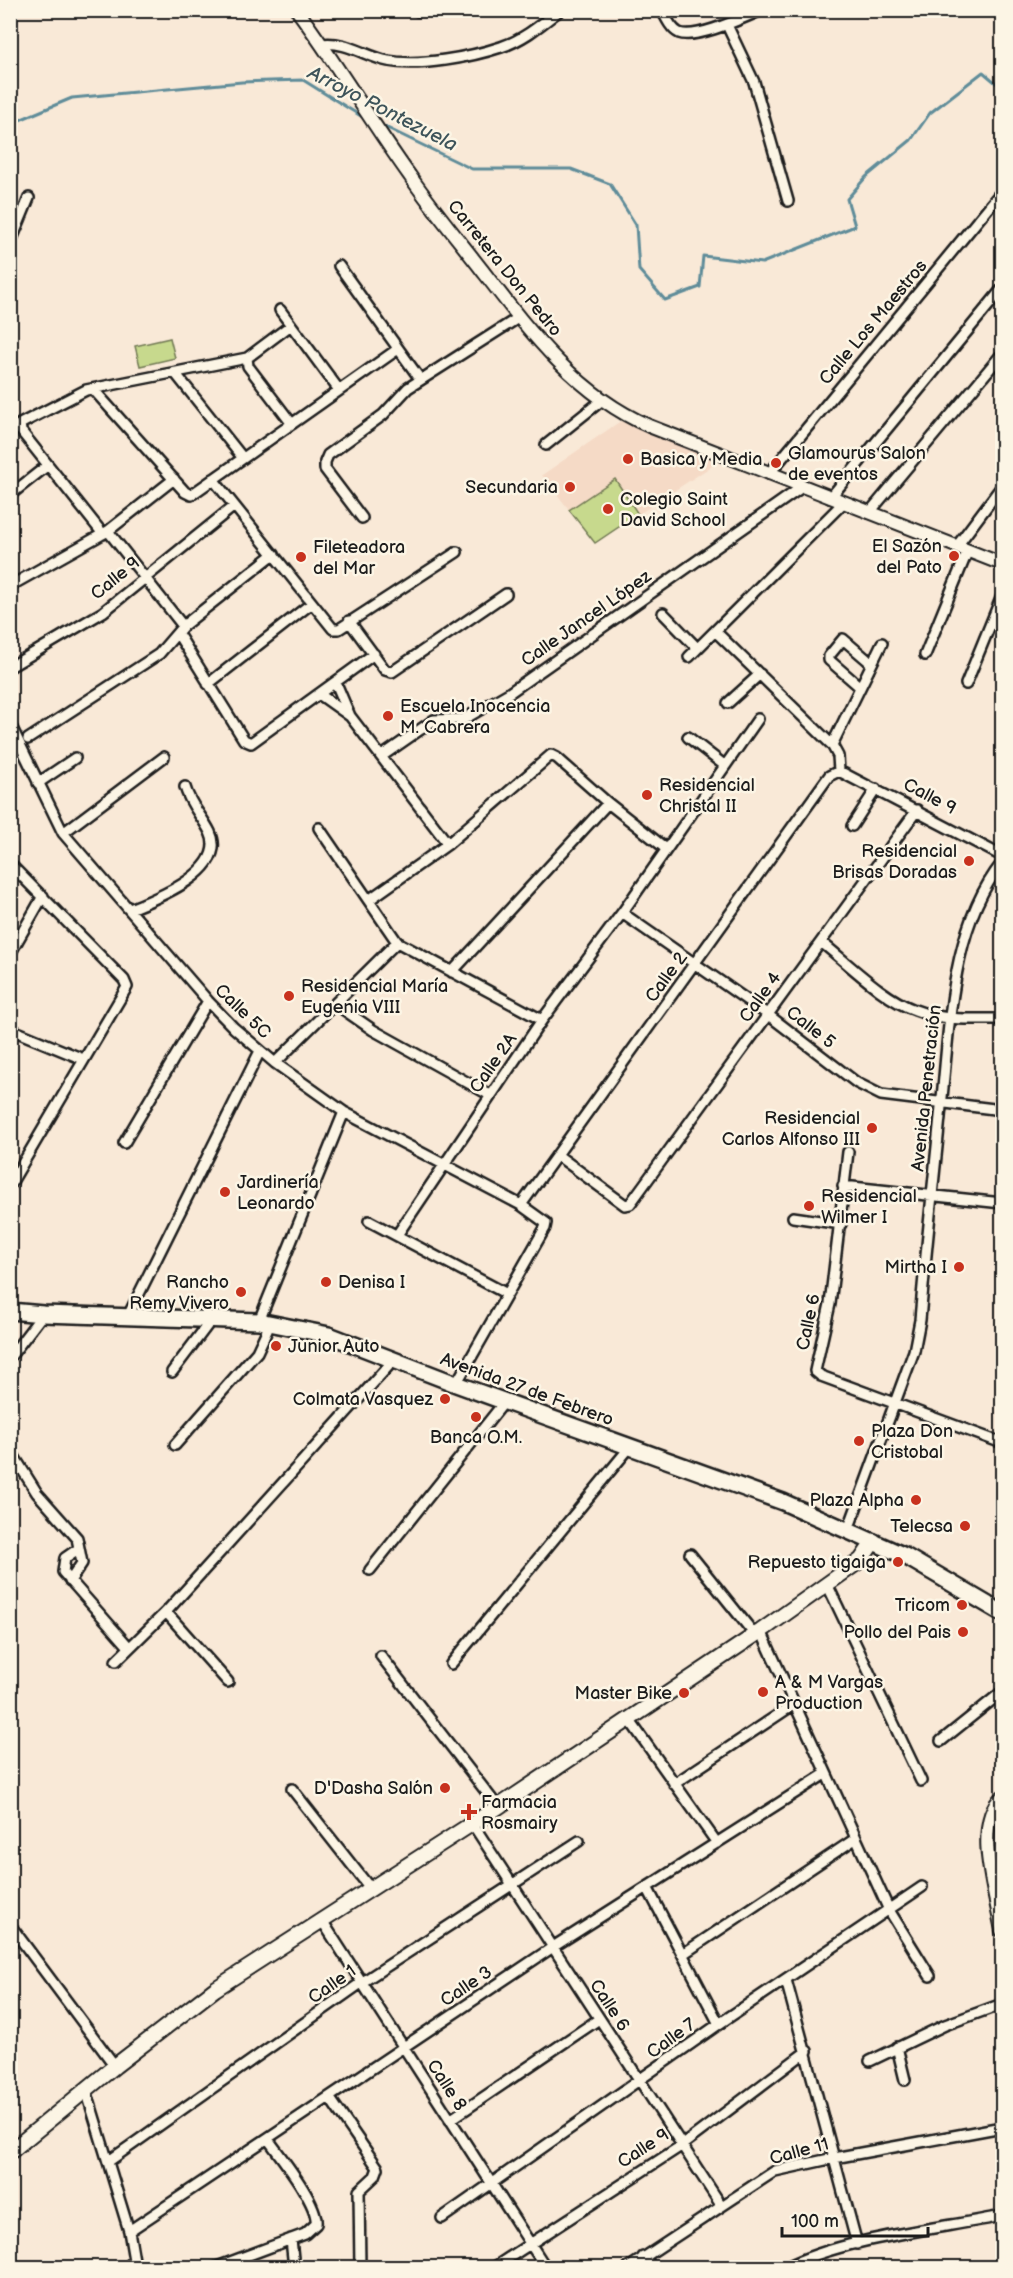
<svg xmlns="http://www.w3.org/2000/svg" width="1013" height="2278" font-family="'Balsamiq Sans',sans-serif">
  <rect width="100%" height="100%" fill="#f9e9d7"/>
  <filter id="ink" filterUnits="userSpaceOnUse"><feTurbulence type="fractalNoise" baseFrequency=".0167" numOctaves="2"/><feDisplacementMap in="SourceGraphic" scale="12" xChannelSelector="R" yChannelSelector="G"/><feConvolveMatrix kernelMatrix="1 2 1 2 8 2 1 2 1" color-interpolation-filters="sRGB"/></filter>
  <g filter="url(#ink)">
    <path fill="#f5dac6" d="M625,418L724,458L595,543L542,475Z"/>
    <path fill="#c7d98d" stroke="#727a54" stroke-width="1.5" d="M170,338L175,358L140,366L135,346Z
      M615,479L638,514L595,543L569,510Z"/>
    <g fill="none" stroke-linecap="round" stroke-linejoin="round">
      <path stroke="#5f8c99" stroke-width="3" d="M10,124L72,98L242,82L303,80L364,118
        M381,125L472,169H571L610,184L636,225L639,270L665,300L700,287L703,256L762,263L855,226L847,199L866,177L911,140L930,113L983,72L1002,88"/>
      <g stroke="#1c1c1c" stroke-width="14">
        <path id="minor" d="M434,10H450
          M662,10C666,18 671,29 679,33C696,40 745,17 762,10
          M418,11L419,10
          M727,25L754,82L788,201
          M322,44C347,41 364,56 388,61C419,67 471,57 501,47C523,40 542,24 560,10
          M10,244L29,198
          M339,266L420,379
          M280,310L339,390
          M247,358L248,366L292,424
          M176,374L242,457
          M93,389L185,492L191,495L398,349
          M546,445L601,401
          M769,474L1002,191
          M213,479L333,629H339L457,552
          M10,495L48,465
          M830,498L1002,289
          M869,513L1002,354
          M362,518L325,469V462L328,455L383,415L408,388L518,318
          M108,531L183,626
          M103,534L21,431L20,424L86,390L247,358L291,325
          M957,546L1002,486
          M10,586L108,531L174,479
          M663,613L697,648
          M349,621L385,670L392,672L506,594
          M715,631L832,745L838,756L839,771
          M178,634L244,740L251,743L374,654
          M925,655L968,550
          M689,657L843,503
          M10,667L103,612L234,506
          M336,683L350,716L448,844
          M208,684L312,603
          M966,684L1002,596
          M860,687L829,660V656L843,639L871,663
          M319,694L350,716
          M728,703L760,674
          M10,724L63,833L208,1001L234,1028L275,1063L344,1112L521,1205L546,1223L545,1228L456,1384
          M688,737L724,765
          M28,739L159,654L183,626L274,554
          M832,745L882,643
          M382,756L434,720L464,719L509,693L802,487
          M839,771L1002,856
          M38,783L75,758
          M852,826L876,789
          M319,828L397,942L542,1020
          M63,833L164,757
          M10,864L124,980L127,987L10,1185
          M369,900L448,844L551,755L557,758L608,803L665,848
          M130,909C155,899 229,871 210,832C202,816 190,805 185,787
          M622,913L767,1014L857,1083L881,1095L1002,1110
          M821,942C848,963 883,999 915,1010C943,1021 973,1019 1002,1019
          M10,954L43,896
          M452,972L608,803
          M337,1005L373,1030L490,1095
          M10,1029L83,1059
          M275,1063L397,942
          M124,1143L208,1001
          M848,1152L830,1304L815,1371L821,1376L1002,1443
          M557,1155L625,1205L630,1204L917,810
          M843,1186L1002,1203
          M521,1205L829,776L839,771
          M793,1217L841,1224
          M369,1221L507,1294
          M397,1235L542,1020L622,913L758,719
          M128,1316L260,1051
          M259,1321L344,1112
          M10,1357L43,1314
          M172,1372L212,1319
          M175,1445L257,1352L271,1322
          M10,1450L37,1493L77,1538L82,1563L70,1581
          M848,1530L914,1351L920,1320C926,1249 934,1178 941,1107C950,1027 950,928 1002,863
          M78,1549L65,1558L63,1572L129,1647
          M690,1554L755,1635
          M370,1570L506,1400
          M827,1584L921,1781
          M166,1612L228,1682
          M761,1631L889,1910L930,1976
          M381,1656L498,1807
          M116,1661L166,1612L393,1361
          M451,1664L630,1447
          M628,1718L717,1843
          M941,1741L1002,1692
          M674,1784L793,1705
          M292,1789L370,1888
          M472,1823L721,2205
          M647,1887L719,2024
          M321,1919L546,2268
          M10,1925L115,2066
          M683,1954L855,1839
          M786,1980L857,2244
          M897,2047L905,2080
          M870,2061L945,2025L1002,2004
          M86,2090L129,2231L134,2260L127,2268
          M329,2097L378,2168L375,2176L359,2191L360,2268
          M450,2120L599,2019
          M109,2161L361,1983L579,1841
          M442,2218L719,2024L922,1887
          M129,2231L553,1947L825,1774
          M291,2239L294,2268
          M643,2257L653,2268
          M214,2268L305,2234L316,2224C319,2204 280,2156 268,2139
          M493,2268L681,2146L807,2051
          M628,2268L775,2171L834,2158L1002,2127
          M785,2268C842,2238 938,2229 1002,2216"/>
      </g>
      <g stroke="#1c1c1c" stroke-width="16">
        <path id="tertiary" d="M297,10C337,64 371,122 410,176C432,208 458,239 482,270C529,331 577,395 649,426L1002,564
          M1002,1797C972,1824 996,1895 1002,1931"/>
      </g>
      <g stroke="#1c1c1c" stroke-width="18">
        <path id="secondary" d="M10,2152L115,2066L215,1989L498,1807L761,1631L861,1560L874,1541"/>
      </g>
      <g stroke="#1c1c1c" stroke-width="20">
        <path id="primary" d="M10,1311L43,1314L259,1321L329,1335L456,1384L783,1502L905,1556L1002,1613"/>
      </g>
      <use href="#minor" stroke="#fcf5e5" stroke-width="9"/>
      <use href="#tertiary" stroke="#fcf5e5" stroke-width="12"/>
      <use href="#secondary" stroke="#fcf5e5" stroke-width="14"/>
      <use href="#primary" stroke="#fcf5e5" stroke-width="15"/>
    </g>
  </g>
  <g fill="#c8321e" stroke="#fcf5e5" stroke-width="2">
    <circle cx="628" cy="459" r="6"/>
    <circle cx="776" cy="463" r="6"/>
    <circle cx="570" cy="487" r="6"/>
    <circle cx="608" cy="509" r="6"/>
    <circle cx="954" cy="556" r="6"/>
    <circle cx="301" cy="557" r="6"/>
    <circle cx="388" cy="716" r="6"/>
    <circle cx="647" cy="795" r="6"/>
    <circle cx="969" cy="861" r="6"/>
    <circle cx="289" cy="996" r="6"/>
    <circle cx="872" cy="1128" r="6"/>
    <circle cx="225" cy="1192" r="6"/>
    <circle cx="809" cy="1206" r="6"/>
    <circle cx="959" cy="1267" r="6"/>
    <circle cx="326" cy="1282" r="6"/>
    <circle cx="241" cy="1292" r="6"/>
    <circle cx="276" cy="1346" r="6"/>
    <circle cx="445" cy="1399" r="6"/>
    <circle cx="476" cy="1417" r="6"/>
    <circle cx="859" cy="1441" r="6"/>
    <circle cx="916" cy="1500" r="6"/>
    <circle cx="965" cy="1526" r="6"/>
    <circle cx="898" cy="1562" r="6"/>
    <circle cx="962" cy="1605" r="6"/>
    <circle cx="963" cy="1632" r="6"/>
    <circle cx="763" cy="1692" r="6"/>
    <circle cx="684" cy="1693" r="6"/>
    <circle cx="445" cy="1788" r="6"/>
    <path d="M466 1803h6v6h6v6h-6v6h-6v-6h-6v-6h6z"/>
  </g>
  <g text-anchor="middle" stroke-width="5" stroke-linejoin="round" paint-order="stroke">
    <g font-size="18" fill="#1c1c1c" stroke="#fcf5e5">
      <text transform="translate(505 268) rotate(51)" y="6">Carretera Don Pedro</text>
      <text transform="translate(873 322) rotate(-50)" y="6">Calle Los Maestros</text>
      <text transform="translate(115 578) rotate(-39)" y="6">Calle 9</text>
      <text transform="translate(586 618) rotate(-35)" y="6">Calle Jancel López</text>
      <text transform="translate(930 796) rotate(28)" y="6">Calle 9</text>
      <text transform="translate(666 977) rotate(-54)" y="6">Calle 2</text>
      <text transform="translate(760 997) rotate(-54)" y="6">Calle 4</text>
      <text transform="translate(243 1011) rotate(44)" y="6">Calle 5C</text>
      <text transform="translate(811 1027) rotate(38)" y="6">Calle 5</text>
      <text transform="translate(493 1063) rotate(-55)" y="6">Calle 2A</text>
      <text transform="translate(926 1088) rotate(-84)" y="6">Avenida Penetración</text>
      <text transform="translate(808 1322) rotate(-78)" y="6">Calle 6</text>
      <text transform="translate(527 1389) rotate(20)" y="6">Avenida 27 de Febrero</text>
      <text transform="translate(332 1984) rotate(-35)" y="6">Calle 1</text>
      <text transform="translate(466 1986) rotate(-34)" y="6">Calle 3</text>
      <text transform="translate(610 2005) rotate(57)" y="6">Calle 6</text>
      <text transform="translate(671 2038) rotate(-36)" y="6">Calle 7</text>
      <text transform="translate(447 2085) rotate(57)" y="6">Calle 8</text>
      <text transform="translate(643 2148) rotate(-33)" y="6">Calle 9</text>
      <text transform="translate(799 2151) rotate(-15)" y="6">Calle 11</text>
    </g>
    <g font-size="18" fill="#1c1c1c" stroke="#fcf5e5" text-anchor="start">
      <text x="788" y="459">Glamourus Salon<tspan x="788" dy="21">de eventos</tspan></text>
      <text x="640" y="465">Basica y Media</text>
      <text x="558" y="493" text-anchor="end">Secundaria</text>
      <text x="620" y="505">Colegio Saint<tspan x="620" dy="21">David School</tspan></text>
      <text x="942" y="552" text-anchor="end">El Sazón<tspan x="942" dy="21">del Pato</tspan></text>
      <text x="313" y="553">Fileteadora<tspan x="313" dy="21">del Mar</tspan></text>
      <text x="400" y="712">Escuela Inocencia<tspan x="400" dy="21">M. Cabrera</tspan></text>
      <text x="659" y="791">Residencial<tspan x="659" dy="21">Christal II</tspan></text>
      <text x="957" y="857" text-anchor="end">Residencial<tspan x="957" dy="21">Brisas Doradas</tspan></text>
      <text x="301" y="992">Residencial María<tspan x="301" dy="21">Eugenia VIII</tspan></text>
      <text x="860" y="1124" text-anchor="end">Residencial<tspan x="860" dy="21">Carlos Alfonso III</tspan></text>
      <text x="237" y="1188">Jardinería<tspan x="237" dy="21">Leonardo</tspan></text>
      <text x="821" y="1202">Residencial<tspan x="821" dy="21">Wilmer I</tspan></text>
      <text x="947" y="1273" text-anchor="end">Mirtha I</text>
      <text x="229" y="1288" text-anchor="end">Rancho<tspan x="229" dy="21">Remy Vivero</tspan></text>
      <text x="338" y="1288">Denisa I</text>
      <text x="288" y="1352">Junior Auto</text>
      <text x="433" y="1405" text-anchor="end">Colmata Vasquez</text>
      <text x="871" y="1437">Plaza Don<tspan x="871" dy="21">Cristobal</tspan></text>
      <text x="476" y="1443" text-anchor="middle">Banca O.M.</text>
      <text x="904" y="1506" text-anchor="end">Plaza Alpha</text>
      <text x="953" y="1532" text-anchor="end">Telecsa</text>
      <text x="886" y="1568" text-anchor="end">Repuesto tigaiga</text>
      <text x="950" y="1611" text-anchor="end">Tricom</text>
      <text x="951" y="1638" text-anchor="end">Pollo del Pais</text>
      <text x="775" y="1688">A &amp; M Vargas<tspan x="775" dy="21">Production</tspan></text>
      <text x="672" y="1699" text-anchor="end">Master Bike</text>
      <text x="433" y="1794" text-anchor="end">D'Dasha Salón</text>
      <text x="481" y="1808">Farmacia<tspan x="481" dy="21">Rosmairy</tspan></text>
    </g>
    <g font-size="20" font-style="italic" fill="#3e545a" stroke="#fcf5e5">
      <text transform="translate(383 108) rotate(27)" y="7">Arroyo Pontezuela</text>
    </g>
  </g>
  <rect width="1013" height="2278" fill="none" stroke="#fcf5e5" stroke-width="36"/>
  <rect x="18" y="18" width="977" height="2242" fill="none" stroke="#1c1c1c" stroke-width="2" filter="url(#ink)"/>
  <path d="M782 2227v9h146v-9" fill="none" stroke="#1c1c1c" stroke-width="3"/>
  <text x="791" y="2227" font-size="18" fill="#1c1c1c" stroke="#fcf5e5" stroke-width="4.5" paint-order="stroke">100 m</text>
</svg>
